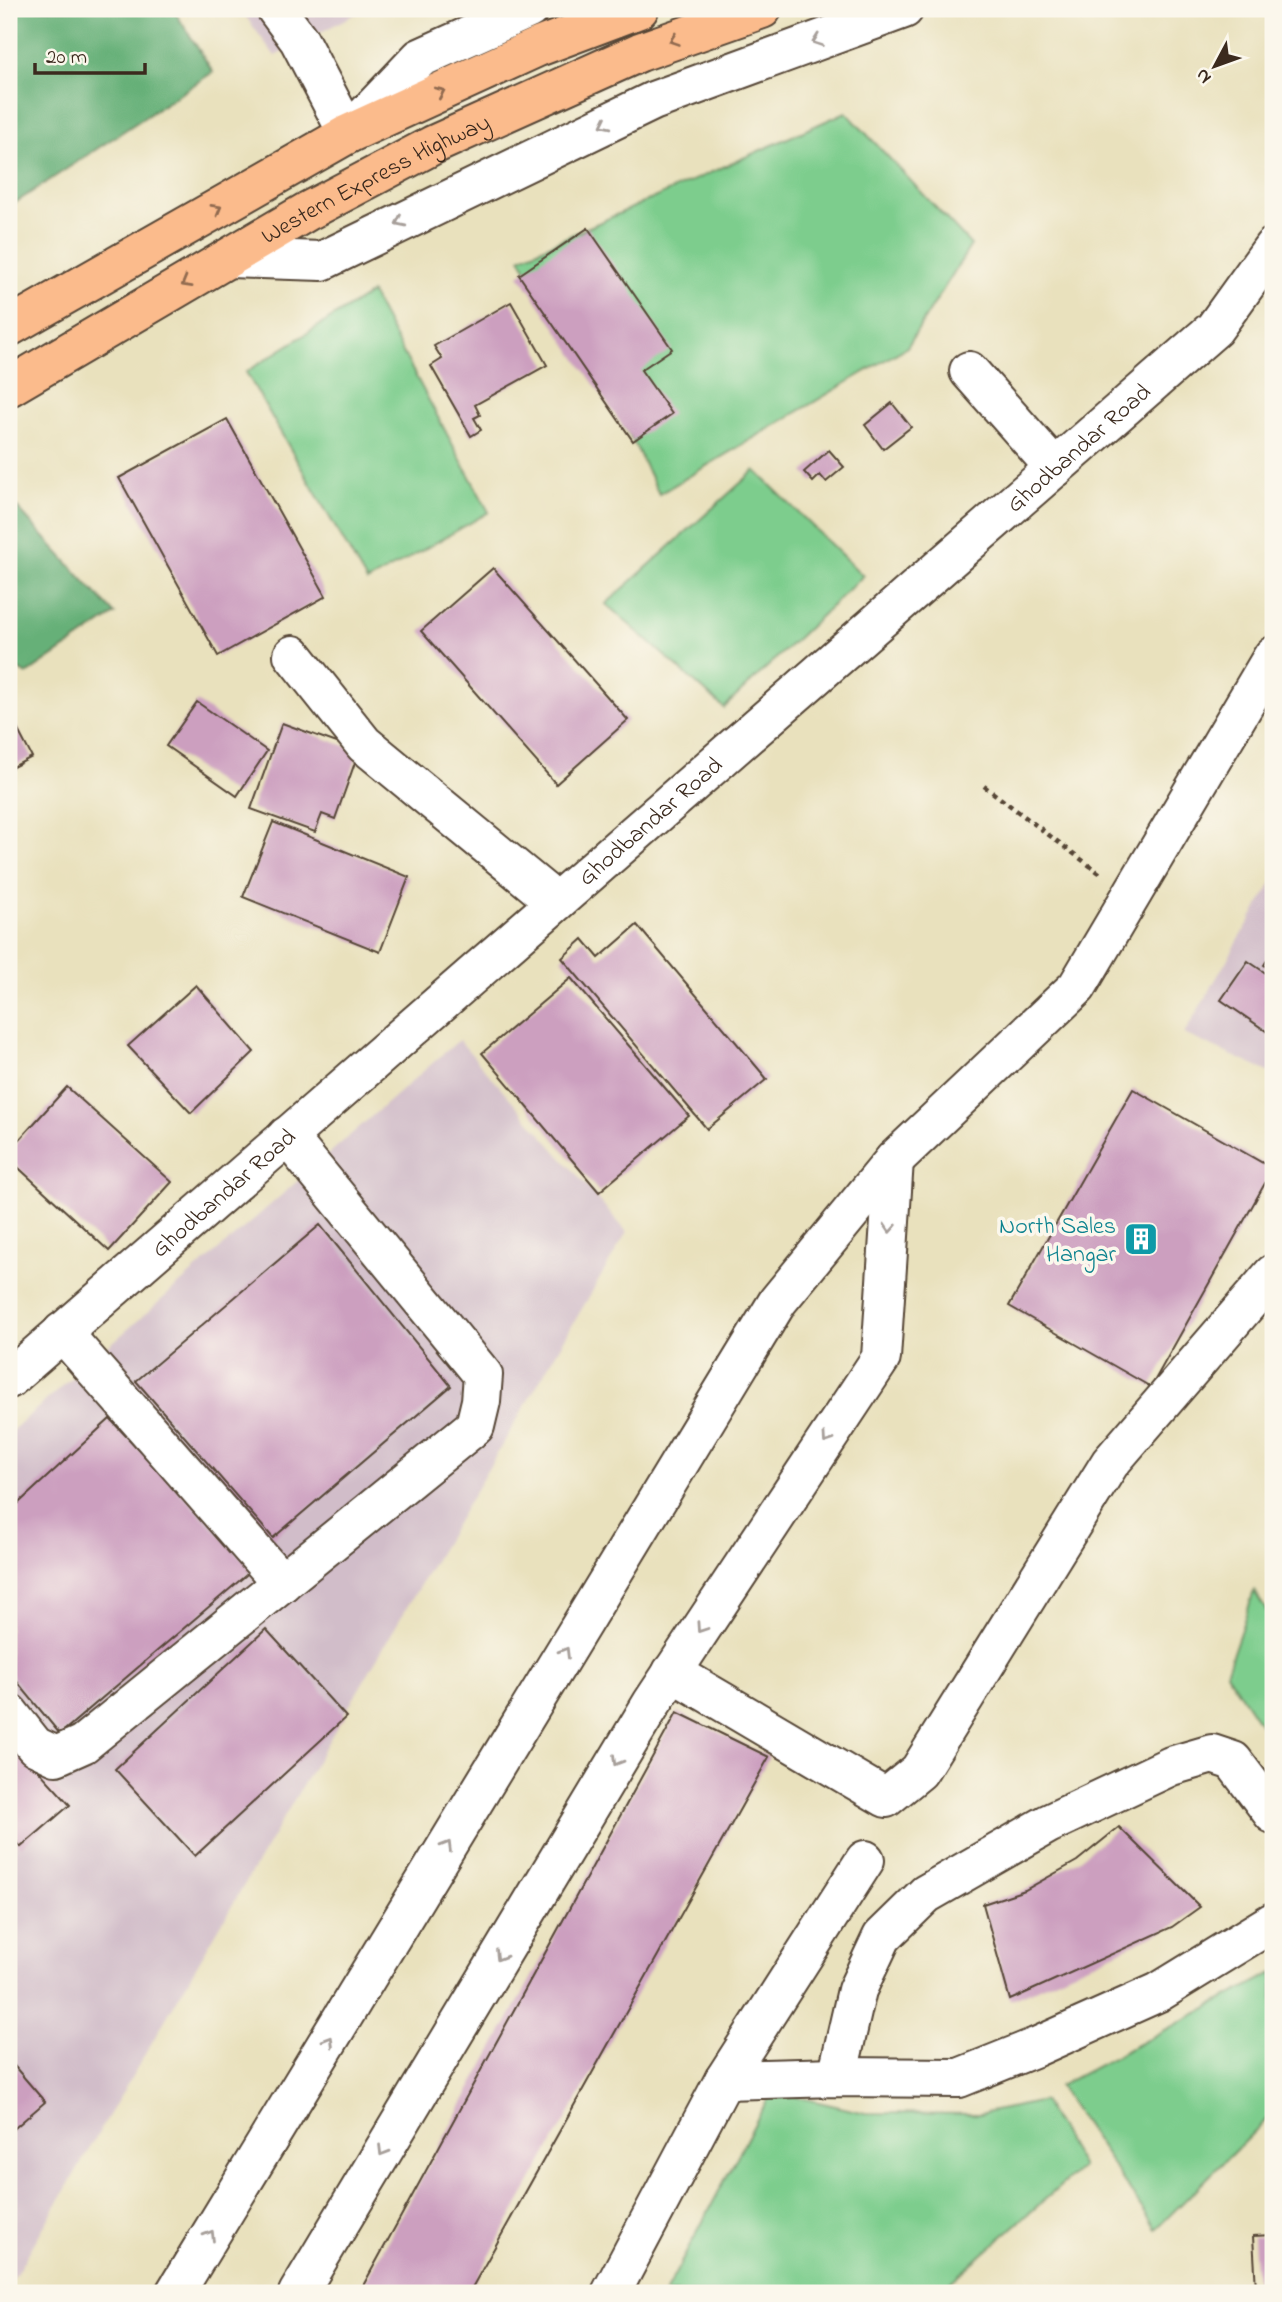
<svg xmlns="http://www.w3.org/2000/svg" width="1282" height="2302" font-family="'Indie Flower',sans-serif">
  <rect width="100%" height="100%" fill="#fbf7ec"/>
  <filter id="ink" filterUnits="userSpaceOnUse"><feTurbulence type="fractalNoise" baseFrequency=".0143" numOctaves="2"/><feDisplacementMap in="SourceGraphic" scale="14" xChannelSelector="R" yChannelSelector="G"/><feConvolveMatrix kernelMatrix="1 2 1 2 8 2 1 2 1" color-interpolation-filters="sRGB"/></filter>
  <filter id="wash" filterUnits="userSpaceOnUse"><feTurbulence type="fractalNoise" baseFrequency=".00686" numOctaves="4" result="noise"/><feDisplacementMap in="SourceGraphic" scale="28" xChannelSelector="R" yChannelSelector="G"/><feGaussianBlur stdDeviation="1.57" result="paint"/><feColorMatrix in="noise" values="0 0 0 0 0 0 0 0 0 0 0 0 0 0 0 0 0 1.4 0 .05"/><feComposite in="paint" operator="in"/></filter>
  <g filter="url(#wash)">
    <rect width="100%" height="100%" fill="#e9e1bd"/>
    <path fill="#d1bdc9" d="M240,9H365L275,56Z
      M1273,881V1074L1184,1034Z
      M459,1040L627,1232L9,2286V1433Z"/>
    <path fill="#7dcd8d" stroke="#5c7c56" stroke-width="2" d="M846,112L971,245L907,347L659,494L633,441L520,258Z
      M371,293L489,512L367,582L246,372Z
      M755,470L863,576L724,708L606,604Z
      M1254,1591L1273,1621V1744L1226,1673Z
      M1273,1973V2113L1156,2229L1059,2086Z
      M772,2091L865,2113L980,2114L1043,2101L1082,2167L938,2293H665Z"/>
    <path fill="#66b078" stroke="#506d4b" stroke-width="2" d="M9,9H173L213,72L9,207Z
      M9,499L115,614L27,674L9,664Z"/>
    <g id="blocks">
      <path fill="#cc9fbf" d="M588,228L672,349L641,370L672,414L633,441L519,275Z
        M511,302L547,365L475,405L480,415L474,418L481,430L471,436L431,366L442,359L434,346Z
        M892,403L911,427L883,449L865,425Z
        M227,419L326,596L218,656L119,478Z
        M829,450L844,467L826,482L820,475L813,482L804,472Z
        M493,568L628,720L556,784L421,631Z
        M197,702L267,751L237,796L166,746Z
        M9,713L32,757L9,769Z
        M282,723L359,751L335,819L322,814L315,832L251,809Z
        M273,822L409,877L380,952L243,897Z
        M637,925L767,1079L707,1129L562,958L583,939L599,958Z
        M1273,951V971L1264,965Z
        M1248,961L1273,978V1027L1269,1033L1221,1000Z
        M571,978L689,1116L599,1192L482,1053Z
        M196,985L254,1052L191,1113L128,1046Z
        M67,1087L172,1182L109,1251L9,1159V1151Z
        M1133,1089L1273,1169L1151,1387L1009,1306Z
        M320,1225L451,1386L273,1538L136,1381Z
        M110,1419L252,1570L60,1734L9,1672V1512Z
        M266,1629L346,1717L195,1856L115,1769Z
        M677,1712L769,1757L469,2293H359Z
        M9,1738L70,1805L21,1847L9,1834Z
        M1119,1827L1200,1907L1172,1927L1010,2000L983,1904L1025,1890L1077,1861Z
        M9,2060L45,2102L9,2133Z
        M1273,2235V2293H1227V2290L1256,2289L1253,2236Z"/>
    </g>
  </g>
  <g filter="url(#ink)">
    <use href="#blocks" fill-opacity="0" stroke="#554536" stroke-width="2"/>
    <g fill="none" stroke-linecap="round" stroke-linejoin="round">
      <g stroke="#554536" stroke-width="42">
        <g id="minor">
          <path d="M276,9L299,40L348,134L420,58L529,9"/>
          <path d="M229,258L322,261L653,101L904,9"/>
          <path d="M969,371L1055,468"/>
          <path d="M293,655L364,744L556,902"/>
          <path d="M62,1332L282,1583"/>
          <path id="s1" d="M9,1379L1214,329L1273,247"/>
          <path d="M672,1672L886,1798L919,1771L1110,1463L1273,1274"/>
          <path d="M9,1713L35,1746L56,1756L83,1744L475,1426L481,1401L483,1375L287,1136"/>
          <path d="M837,2077L857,1990L882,1937L926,1894L1048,1824L1171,1766L1212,1754L1233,1761L1273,1814"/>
          <path d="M724,2080L837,2077L959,2078L1036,2047L1159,1992L1273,1922"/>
          <path d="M175,2293L778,1301L894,1160L1077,987L1273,656"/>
          <path d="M298,2293L652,1703L881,1358L894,1160"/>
          <path d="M611,2293L724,2080L865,1860"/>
        </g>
      </g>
      <g stroke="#554536" stroke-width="42">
        <g id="highway">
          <path d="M9,327L348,134L538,47L639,9"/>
          <path id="s2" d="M9,387L308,211L433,145L640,52L762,9"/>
        </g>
      </g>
      <path stroke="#554536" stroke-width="4.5" stroke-dasharray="5 5" stroke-linecap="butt" d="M984,786L1102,875"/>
      <use href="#minor" stroke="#fff" stroke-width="38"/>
      <use href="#highway" stroke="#fbbb8c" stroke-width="38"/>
    </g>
    <defs><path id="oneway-chevron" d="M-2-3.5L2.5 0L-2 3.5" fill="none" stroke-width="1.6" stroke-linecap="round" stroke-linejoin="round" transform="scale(1.75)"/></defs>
    <g stroke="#916b50">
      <use href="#oneway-chevron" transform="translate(674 40) rotate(161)"/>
      <use href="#oneway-chevron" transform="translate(440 92) rotate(-24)"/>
      <use href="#oneway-chevron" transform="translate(217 209) rotate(-30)"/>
      <use href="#oneway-chevron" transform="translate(186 283) rotate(150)"/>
    </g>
    <g stroke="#a79f9a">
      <use href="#oneway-chevron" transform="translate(817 41) rotate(160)"/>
      <use href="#oneway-chevron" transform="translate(605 124) rotate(154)"/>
      <use href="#oneway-chevron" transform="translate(400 222) rotate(154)"/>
      <use href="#oneway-chevron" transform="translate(890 1228) rotate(94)"/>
      <use href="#oneway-chevron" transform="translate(827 1439) rotate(124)"/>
      <use href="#oneway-chevron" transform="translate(701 1628) rotate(124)"/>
      <use href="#oneway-chevron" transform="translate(565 1652) rotate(-59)"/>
      <use href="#oneway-chevron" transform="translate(617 1761) rotate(121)"/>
      <use href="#oneway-chevron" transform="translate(447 1846) rotate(-59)"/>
      <use href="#oneway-chevron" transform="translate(500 1956) rotate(121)"/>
      <use href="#oneway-chevron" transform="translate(329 2041) rotate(-59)"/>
      <use href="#oneway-chevron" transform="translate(383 2151) rotate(121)"/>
      <use href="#oneway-chevron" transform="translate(210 2235) rotate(-59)"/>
    </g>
  </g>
  <defs>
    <g id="building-square" transform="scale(1.75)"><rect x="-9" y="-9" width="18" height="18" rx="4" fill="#0f9aa8" stroke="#fbf7ec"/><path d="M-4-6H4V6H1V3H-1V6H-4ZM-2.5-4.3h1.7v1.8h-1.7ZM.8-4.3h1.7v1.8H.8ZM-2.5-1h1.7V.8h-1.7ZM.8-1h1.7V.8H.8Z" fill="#fff"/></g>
  </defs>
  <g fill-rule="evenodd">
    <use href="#building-square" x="1141" y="1239"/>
  </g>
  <g text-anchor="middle" stroke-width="7" stroke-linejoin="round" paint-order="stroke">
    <g font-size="24" fill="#3b2a1e" stroke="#fbf7ec">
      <text dy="8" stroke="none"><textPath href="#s2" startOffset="422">Western Express Highway</textPath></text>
      <text dy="8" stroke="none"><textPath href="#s1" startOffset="1418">Ghodbandar Road</textPath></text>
      <text dy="8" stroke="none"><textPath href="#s1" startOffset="850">Ghodbandar Road</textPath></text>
      <text dy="8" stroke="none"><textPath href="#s1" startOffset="284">Ghodbandar Road</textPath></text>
    </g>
    <g font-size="24" fill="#0d838f" stroke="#fbf7ec" text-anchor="end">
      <text x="1116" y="1233">North Sales<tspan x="1116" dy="28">Hangar</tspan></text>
    </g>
  </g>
  <rect width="1282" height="2302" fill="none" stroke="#fbf7ec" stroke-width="35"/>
  <g transform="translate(1215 66) rotate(229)" stroke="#fbf7ec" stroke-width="5" paint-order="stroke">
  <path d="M0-5L12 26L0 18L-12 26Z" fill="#3b2a1e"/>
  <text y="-10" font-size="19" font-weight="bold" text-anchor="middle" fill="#3b2a1e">N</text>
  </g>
  <path d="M35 63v10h110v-10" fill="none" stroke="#3b2a1e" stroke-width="3.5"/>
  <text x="46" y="63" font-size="21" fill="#3b2a1e" stroke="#fbf7ec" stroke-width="5" paint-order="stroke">20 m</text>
</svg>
